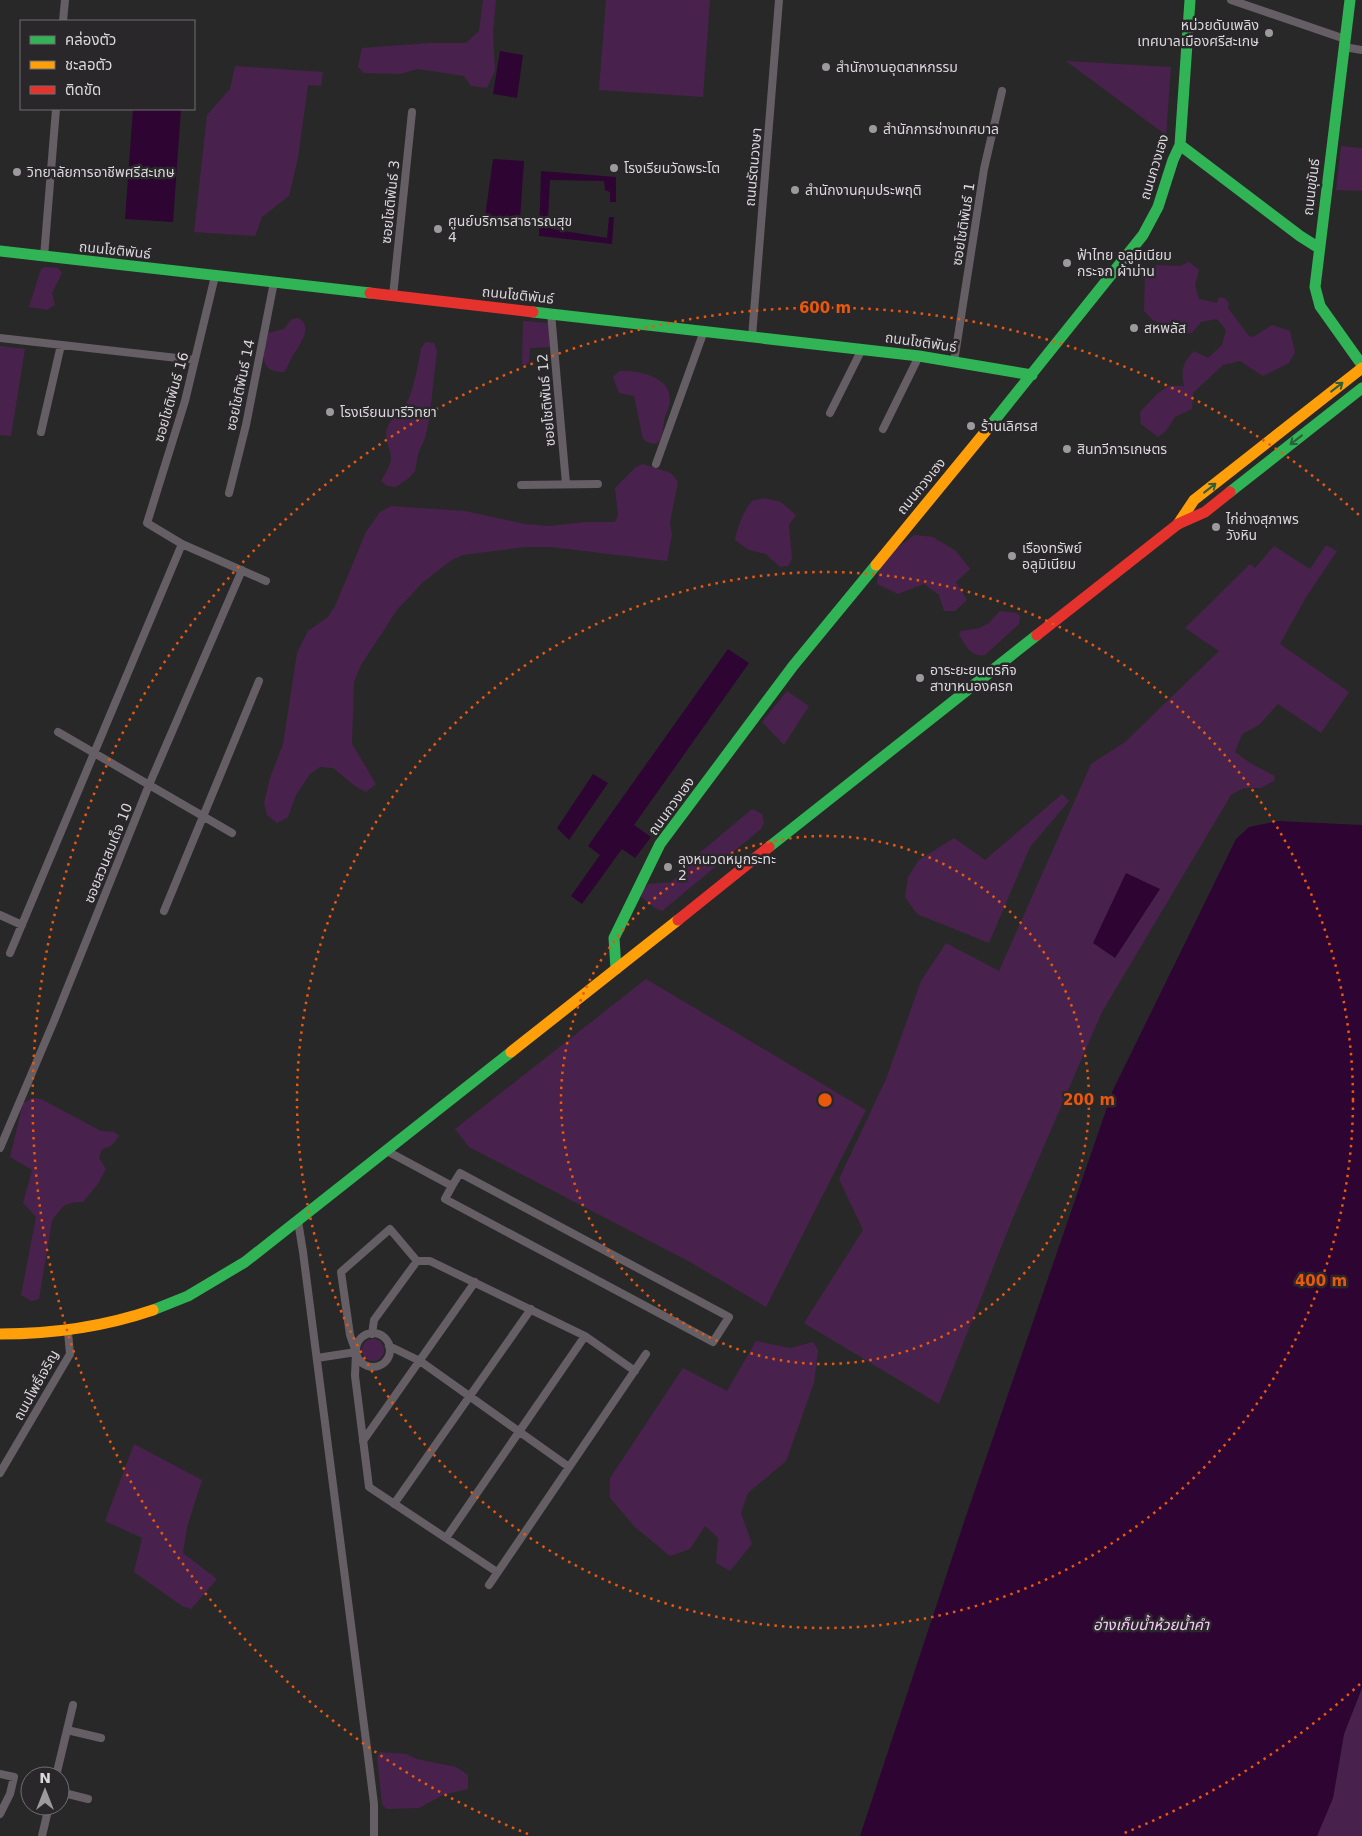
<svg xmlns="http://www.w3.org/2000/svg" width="1362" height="1836" font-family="'DejaVu Sans','Noto Sans Thai',sans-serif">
  <rect width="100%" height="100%" fill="#292829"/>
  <path fill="#48224c" d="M483,0H496L493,33L495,71L487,88L471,86L464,76L417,69L401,74L364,73L358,67L362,48L430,43H466L479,31Z
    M606,0H710L703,97L599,90Z
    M1066,61L1171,67L1166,135Z
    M235,66L323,72L321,86L308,85L298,158L289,196L262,217L255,236L194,232L207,115L230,89Z
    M1341,146L1362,148V191L1336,190Z
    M1189,262L1199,270L1195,285L1199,299L1217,303L1219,297L1224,298L1229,303L1228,308L1249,336L1253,337L1272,325L1290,331L1295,352L1289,363L1263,376L1240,361L1223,365L1193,393L1192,409L1175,417L1166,431L1158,437L1141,424L1140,412L1157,394L1169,386H1184C1181,369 1182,364 1194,351L1208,358L1222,345L1226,330L1217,319L1201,322L1192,333L1181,335L1153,320L1144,311L1145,276L1156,265L1180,266Z
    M45,267L58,268L62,273L52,293L55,305L47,310L29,307L41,269Z
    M298,318C315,326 298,347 292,357C289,362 288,367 284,372C257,373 263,351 268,333L284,329L292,319Z
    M523,321L549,323L550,347L530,348L529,362L525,366L522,363Z
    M426,342L434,343L437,351L429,421L425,438L418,454L415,471L410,477L396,487L387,486L381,481C385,474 392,464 391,456C389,445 383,437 388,426C392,417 404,408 409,398C414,386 419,361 421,348Z
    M0,346L25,349L11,436L0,435Z
    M619,371C638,370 671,376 670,400C670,408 665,413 664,421C663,427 663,439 657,443C652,445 647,442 643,439L634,396L619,393L613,377Z
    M643,464L671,473L678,482L670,522L672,535L667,561L551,547H525L463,555L452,560L423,582L397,610L361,665L354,682L352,744L376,784L366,792L355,786L333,768L320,767L310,774L296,795L288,817L277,823L267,815L264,803L270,778L283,744L297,653L308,631L328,617L335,606L366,532L380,512L391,506L465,511L525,524L549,526L585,522H615L618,515L615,488L636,467Z
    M763,498L781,502L796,515L789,525L792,559L788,566L780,567L766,554L749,550L735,540C736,531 746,504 754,500C755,500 762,499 763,498Z
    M914,535L933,537L956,551L970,569L956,582L967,600L955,611H944L939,595L924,584L898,594L877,584L879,569L896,549Z
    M1326,545L1337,551L1306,597L1280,644L1349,692L1321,733L1278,704L1259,725L1242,734L1235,752L1250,763L1275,776L1274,781L1261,788H1244L1231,795L1102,1012L1012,1220L939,1404L804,1323L863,1230L839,1179L886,1079L921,981L946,943L999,971L1091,764L1125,742L1219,651L1185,628L1250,564L1255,568L1274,546L1310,569Z
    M1000,611L1017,613L1020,616L1019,624L985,655C971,658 965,644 959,635L961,631L980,628L989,623Z
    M787,691L809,706L784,745L762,722Z
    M1062,794L1069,801L1030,847L989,943L917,914L905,897L908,877L919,860L954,838L985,860Z
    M752,809L762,814L764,823L761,829L662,911L655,908L640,896L641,890L649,884L671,882L685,870L696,856Z
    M646,979L866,1110L766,1307L690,1262L469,1147L455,1129Z
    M33,1098L41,1099L101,1131L114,1132L119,1136L111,1146L102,1149L99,1158L106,1169L98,1184L83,1202C65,1202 62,1206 52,1221L39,1299L31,1301L21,1295L36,1217L23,1203L32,1170L10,1157L23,1103Z
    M362 1350a11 11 0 1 1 22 0a11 11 0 1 1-22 0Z
    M756,1341L790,1348L813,1342L818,1350L814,1383L786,1461L748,1493L741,1513L752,1544L730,1571L716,1563L718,1538L705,1526L690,1549L670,1556L635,1527L610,1498V1478L683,1368L727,1391Z
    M134,1444L202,1480L187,1527L183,1553L217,1579L191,1609L182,1606L134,1572L142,1538L105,1521Z
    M1362,1688V1836H1317L1333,1798L1344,1734Z
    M379,1752L406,1754L417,1759L456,1767L468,1775V1789L443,1795L419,1808L387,1809L382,1804L377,1757Z"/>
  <path fill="#2e0433" d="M500,51L523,55L517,98L493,94Z
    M133,109H181L173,222L125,219Z
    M493,159L524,161L520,219L485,217Z
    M541,171L616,177V202H610V192L605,190L604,181L550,180L548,218L554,220L552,229L607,238L609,217H614L612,244L539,236Z
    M728,649L749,663L634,825L651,837L635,858L622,849L582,904L571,896L600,855L588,846Z
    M593,774L608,783L569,840L557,828Z
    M1278,821L1362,825V1688L1344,1734L1333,1798L1317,1836H860L965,1519L1113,1090L1236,839L1249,827Z
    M1126,873L1160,889L1115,958L1093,943Z"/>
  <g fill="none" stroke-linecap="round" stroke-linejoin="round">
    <path stroke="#655e65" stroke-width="8" d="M1231,0L1345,39
      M63,21L65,0
      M1344,47L1362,50
      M44,257L56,109
      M215,276L185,401L147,523L182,544L266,581
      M393,296L412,112
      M551,313L566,484
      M752,337L779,0
      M0,338L195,360
      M954,362L984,169L1002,91
      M830,413L862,349
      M883,429L919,356
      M41,432L61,345
      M656,464L704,331
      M521,485L598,484
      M229,493L246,425L274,282
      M58,732L232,833
      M164,911L259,681
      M0,915L22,925
      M10,953L182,544
      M0,1148L54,1021L149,785L242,570
      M387,1151L452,1186L460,1173L729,1317L713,1342L445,1199L452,1186
      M298,1221L303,1252L369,1764L374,1804V1836
      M417,1261L390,1229L341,1272L350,1335L356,1352L355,1376L369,1487L497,1572
      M356 1350a17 17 0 1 1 34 0a17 17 0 1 1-34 0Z
      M372,1334L374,1320L417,1261H430L585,1336L635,1371
      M389,1346L420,1361L569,1467
      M317,1358L356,1352
      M363,1441L475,1282
      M0,1473L70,1354L68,1332
      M394,1504L531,1309
      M446,1538L585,1336
      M489,1585L646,1354
      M67,1730L101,1738
      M0,1774L14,1777L10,1794L0,1814
      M56,1776L73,1705
      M60,1792L88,1799
      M42,1836L49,1806"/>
    <path stroke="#30b455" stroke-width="11" d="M1350,0L1315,287L1320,306L1362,365
      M1180,145L1300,236L1319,248
      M0,251L370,293
      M533,312L919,356L1032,375
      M990,426L1143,235L1158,207L1173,160L1180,145L1190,0
      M1230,492L1362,388
      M769,847L1037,635
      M616,969L614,938L660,844L793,666L876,565
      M153,1310L188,1296L245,1262L511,1052"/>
    <path stroke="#ff9f0a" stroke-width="11" d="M1178,524L1194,500L1362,368
      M876,565L990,426
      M511,1052L678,920
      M0,1334C53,1334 103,1327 153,1310"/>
    <path stroke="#e5322d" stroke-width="11" d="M370,293L533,312
      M1037,635L1178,524L1205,512L1230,492
      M678,920L769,847"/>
  </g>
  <defs><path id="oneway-shaft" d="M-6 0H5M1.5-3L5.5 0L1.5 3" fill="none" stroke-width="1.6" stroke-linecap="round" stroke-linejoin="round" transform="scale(1.25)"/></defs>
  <g stroke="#2c5f3b">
    <use href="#oneway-shaft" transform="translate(1337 387) rotate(-38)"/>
    <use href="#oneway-shaft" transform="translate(1296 440) rotate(142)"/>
    <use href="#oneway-shaft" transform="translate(1210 488) rotate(-38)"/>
  </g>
  <g fill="none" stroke="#e8590c" stroke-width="2.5" stroke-dasharray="2.5 5">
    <circle cx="825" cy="1100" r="264"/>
    <circle cx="825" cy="1100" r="528"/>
    <path d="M1360 1684A792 792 0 0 1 1122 1834M528 1834A792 792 0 1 1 1360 516"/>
  </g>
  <g fill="#9c9a9c" stroke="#2a272a" stroke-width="2">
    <circle cx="1269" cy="33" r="5"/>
    <circle cx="826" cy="67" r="5"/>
    <circle cx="873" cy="129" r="5"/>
    <circle cx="614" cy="168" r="5"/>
    <circle cx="17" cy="172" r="5"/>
    <circle cx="795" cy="190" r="5"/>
    <circle cx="438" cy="229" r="5"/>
    <circle cx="1067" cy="263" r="5"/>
    <circle cx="1134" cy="328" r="5"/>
    <circle cx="330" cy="412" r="5"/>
    <circle cx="971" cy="426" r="5"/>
    <circle cx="1067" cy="449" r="5"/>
    <circle cx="1216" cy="527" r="5"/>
    <circle cx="1012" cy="556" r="5"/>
    <circle cx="920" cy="678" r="5"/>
    <circle cx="668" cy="867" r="5"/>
  </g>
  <g text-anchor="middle" stroke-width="5" stroke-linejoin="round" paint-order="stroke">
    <g font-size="14" fill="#dad8da" stroke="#2a272a" text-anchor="start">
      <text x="1259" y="30" text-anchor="end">หน่วยดับเพลิง<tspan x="1259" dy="16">เทศบาลเมืองศรีสะเกษ</tspan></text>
      <text x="836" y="72">สำนักงานอุตสาหกรรม</text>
      <text x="883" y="134">สำนักการช่างเทศบาล</text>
      <text x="624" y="173">โรงเรียนวัดพระโต</text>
      <text x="27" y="177">วิทยาลัยการอาชีพศรีสะเกษ</text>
      <text x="805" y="195">สำนักงานคุมประพฤติ</text>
      <text x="448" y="226">ศูนย์บริการสาธารณสุข<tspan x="448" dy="16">4</tspan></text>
      <text x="1077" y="260">ฟ้าไทย อลูมิเนียม<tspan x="1077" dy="16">กระจก ผ้าม่าน</tspan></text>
      <text x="1144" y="333">สหพลัส</text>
      <text x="340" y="417">โรงเรียนมารีวิทยา</text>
      <text x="981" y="431">ร้านเลิศรส</text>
      <text x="1077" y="454">สินทวีการเกษตร</text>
      <text x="1226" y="524">ไก่ย่างสุภาพร<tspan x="1226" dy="16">วังหิน</tspan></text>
      <text x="1022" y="553">เรืองทรัพย์<tspan x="1022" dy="16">อลูมิเนียม</tspan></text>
      <text x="930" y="675">อาระยะยนตรกิจ<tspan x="930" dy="16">สาขาหนองครก</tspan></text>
      <text x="678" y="864">ลุงหนวดหมูกระทะ<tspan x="678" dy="16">2</tspan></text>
    </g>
    <g font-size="14" fill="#dad8da" stroke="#2a272a">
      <text transform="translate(753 167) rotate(-85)" y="5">ถนนรัตนวงษา</text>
      <text transform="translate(1154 167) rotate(-73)" y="5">ถนนกวงเฮง</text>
      <text transform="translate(1311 187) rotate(-83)" y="5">ถนนขุขันธ์</text>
      <text transform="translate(390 202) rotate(-84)" y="5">ซอยโชติพันธ์ 3</text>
      <text transform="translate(963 224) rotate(-81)" y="5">ซอยโชติพันธ์ 1</text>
      <text transform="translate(115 250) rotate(6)" y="5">ถนนโชติพันธ์</text>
      <text transform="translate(518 295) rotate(6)" y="5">ถนนโชติพันธ์</text>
      <text transform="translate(921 342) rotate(8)" y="5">ถนนโชติพันธ์</text>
      <text transform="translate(240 385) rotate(-78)" y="5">ซอยโชติพันธ์ 14</text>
      <text transform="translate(171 397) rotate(-74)" y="5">ซอยโชติพันธ์ 16</text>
      <text transform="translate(546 400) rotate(-95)" y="5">ซอยโชติพันธ์ 12</text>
      <text transform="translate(921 486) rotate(-51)" y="5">ถนนกวงเฮง</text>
      <text transform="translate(671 806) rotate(-54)" y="5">ถนนกวงเฮง</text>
      <text transform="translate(108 853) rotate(-68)" y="5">ซอยสวนสมเด็จ 10</text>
      <text transform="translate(36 1385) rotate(-61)" y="5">ถนนโพธิ์เจริญ</text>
    </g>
    <g font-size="15" font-style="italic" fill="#f8cafb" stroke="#2a272a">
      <text x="1151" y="1630">อ่างเก็บน้ำห้วยน้ำคำ</text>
    </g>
  </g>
  <circle cx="825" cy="1100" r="8" fill="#e8590c" stroke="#2a272a" stroke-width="2.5"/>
  <g font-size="15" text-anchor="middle" font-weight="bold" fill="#e8590c" stroke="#2a272a" stroke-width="5" stroke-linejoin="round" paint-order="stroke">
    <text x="825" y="313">600 m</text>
    <text x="1089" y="1105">200 m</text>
    <text x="1321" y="1286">400 m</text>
  </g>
  <rect x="20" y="20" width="175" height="90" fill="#2a272a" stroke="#706e70"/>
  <rect x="30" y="36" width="25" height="8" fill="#30b455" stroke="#706e70"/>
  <text x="65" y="45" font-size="15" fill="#dad8da">คล่องตัว</text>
  <rect x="30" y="61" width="25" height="8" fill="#ff9f0a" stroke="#706e70"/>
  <text x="65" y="70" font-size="15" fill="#dad8da">ชะลอตัว</text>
  <rect x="30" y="86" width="25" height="8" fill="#e5322d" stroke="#706e70"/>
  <text x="65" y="95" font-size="15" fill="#dad8da">ติดขัด</text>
  <g transform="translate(45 1791)"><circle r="24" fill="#2a272a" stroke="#706e70"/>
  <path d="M0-4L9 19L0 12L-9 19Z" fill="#9c9a9c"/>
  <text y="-8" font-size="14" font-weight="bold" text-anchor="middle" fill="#dad8da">N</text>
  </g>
</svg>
